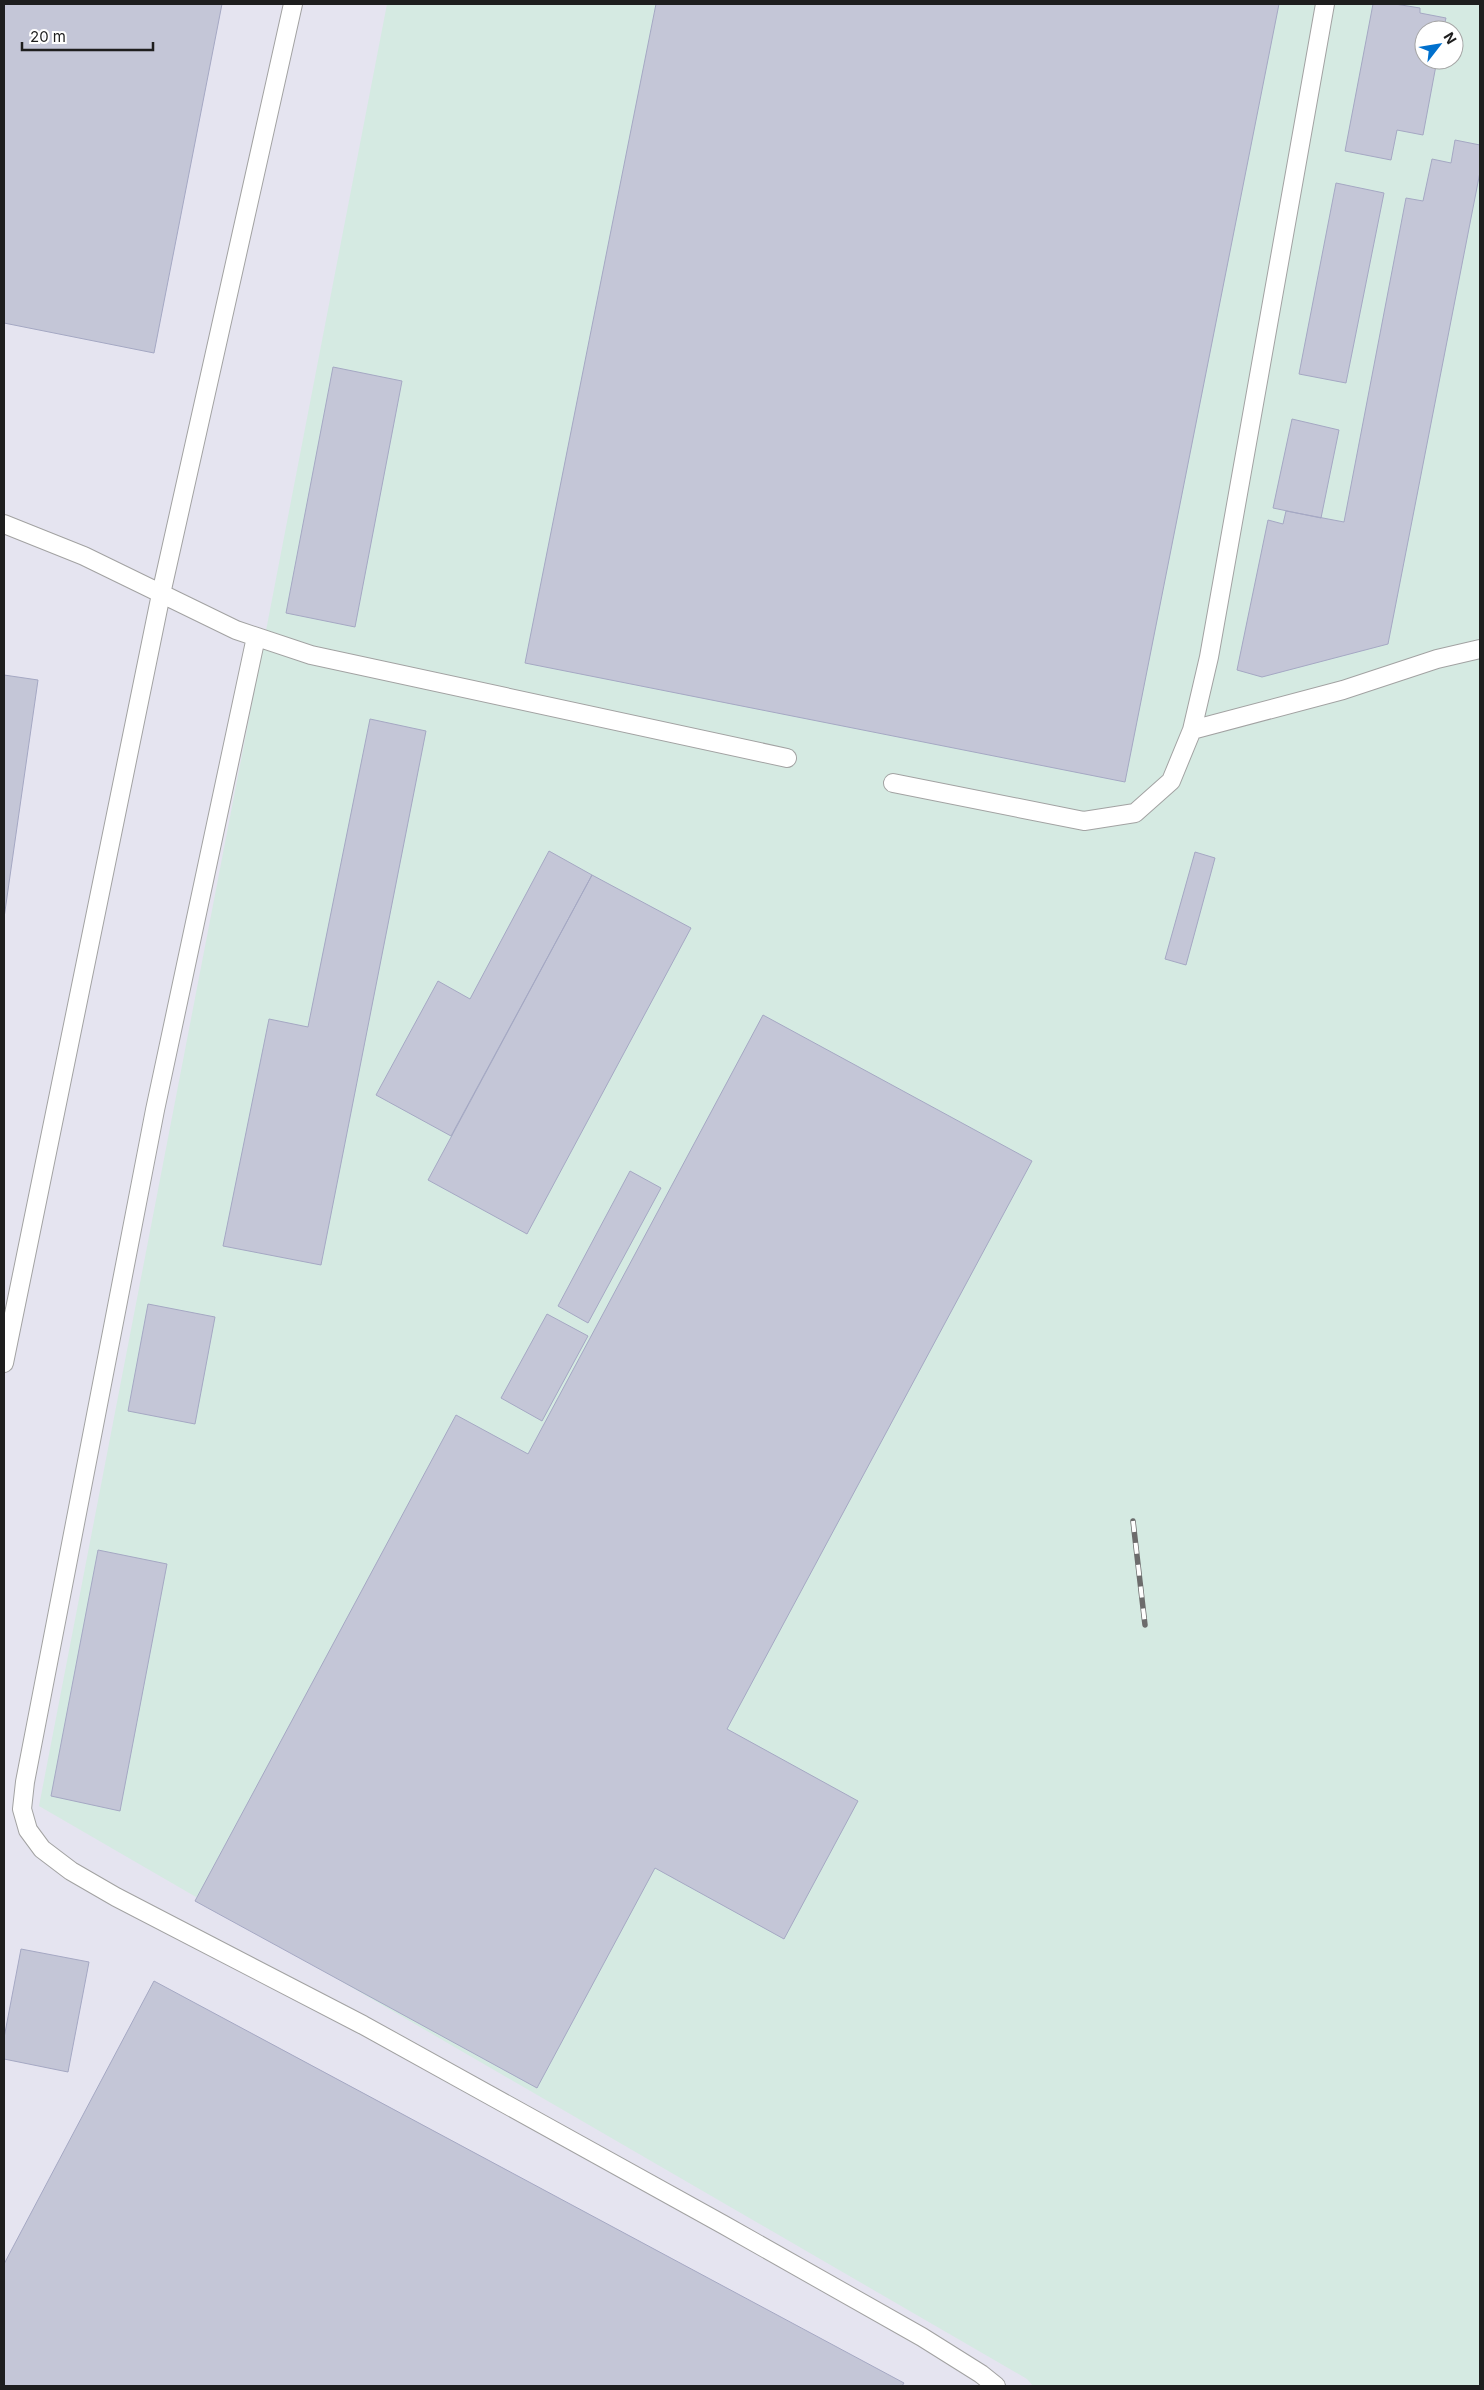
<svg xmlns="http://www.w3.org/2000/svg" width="1484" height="2390" font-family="Inter,sans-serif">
  <rect width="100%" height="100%" fill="#e5e4f0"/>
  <path fill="#d5eae2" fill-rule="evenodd" d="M387,4H1480V2386H1033L1027,2379L39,1806ZM1424,30H1454V60H1424Z"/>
  <path fill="#c4c6d7" stroke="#a5a8c3" d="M4,4H222L154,353L4,323Z
    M656,4H1279L1125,782L525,663Z
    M1373,4H1395L1420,8V13L1446,18L1443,30H1424V60H1437L1423,135L1397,130L1391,160L1345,151Z
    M1455,140L1480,145V172L1388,644L1262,677L1237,670L1268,520L1283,524L1286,511L1344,522L1406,198L1423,201L1432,159L1451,163Z
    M1336,183L1384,193L1346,383L1299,374Z
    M333,367L402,381L355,627L286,613Z
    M1292,419L1339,430L1321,518L1273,508Z
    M4,675L38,680L4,918Z
    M370,719L426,731L321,1265L223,1246L269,1019L308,1027Z
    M549,851L592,875L451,1136L376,1095L438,981L470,999Z
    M1195,852L1215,858L1186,965L1165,959Z
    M592,875L691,928L527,1234L428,1180Z
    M763,1015L1032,1161L727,1729L858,1801L784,1939L655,1868L537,2088L195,1901L456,1415L528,1454Z
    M630,1171L661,1188L588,1323L558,1306Z
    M148,1304L215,1317L195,1424L128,1411Z
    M547,1314L588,1336L542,1421L501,1398Z
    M98,1550L167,1564L120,1811L51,1796Z
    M21,1949L89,1962L68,2072L4,2059V2038Z
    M154,1981L904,2383L902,2386H4V2264Z"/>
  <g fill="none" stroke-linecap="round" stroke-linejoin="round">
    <g stroke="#a2a2a2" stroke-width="20">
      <path id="lane" d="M4,524L84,556L236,630L311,655L787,758
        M256,637L155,1110L25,1782L22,1809L28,1830L42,1849L71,1871L116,1897L363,2025L724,2225L922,2337L981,2374L996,2386
        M1192,730L1343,690L1437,659L1480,649
        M893,783L1084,821L1135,813L1171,781L1192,730L1209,657L1325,4
        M4,1363L161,594L293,4"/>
    </g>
    <use href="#lane" stroke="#fff" stroke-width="18"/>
    <g stroke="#6c6c6c" stroke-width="5.5">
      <path id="rail" d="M1133,1521L1145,1625"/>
    </g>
    <use href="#rail" stroke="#fff" stroke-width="4" stroke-dasharray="11" stroke-linecap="butt"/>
  </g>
  <rect width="1484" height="2390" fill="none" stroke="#1e1e1e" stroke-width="10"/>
  <g transform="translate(1439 45) rotate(59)"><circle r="24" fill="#ffffff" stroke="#a5a5a5"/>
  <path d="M0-4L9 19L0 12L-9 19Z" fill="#0070cd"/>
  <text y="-8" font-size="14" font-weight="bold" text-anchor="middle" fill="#1e1e1e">N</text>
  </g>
  <path d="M22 42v8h131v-8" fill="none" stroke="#1e1e1e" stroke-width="2.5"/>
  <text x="30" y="42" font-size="15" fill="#1e1e1e" stroke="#ffffff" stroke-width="4" paint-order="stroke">20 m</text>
</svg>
